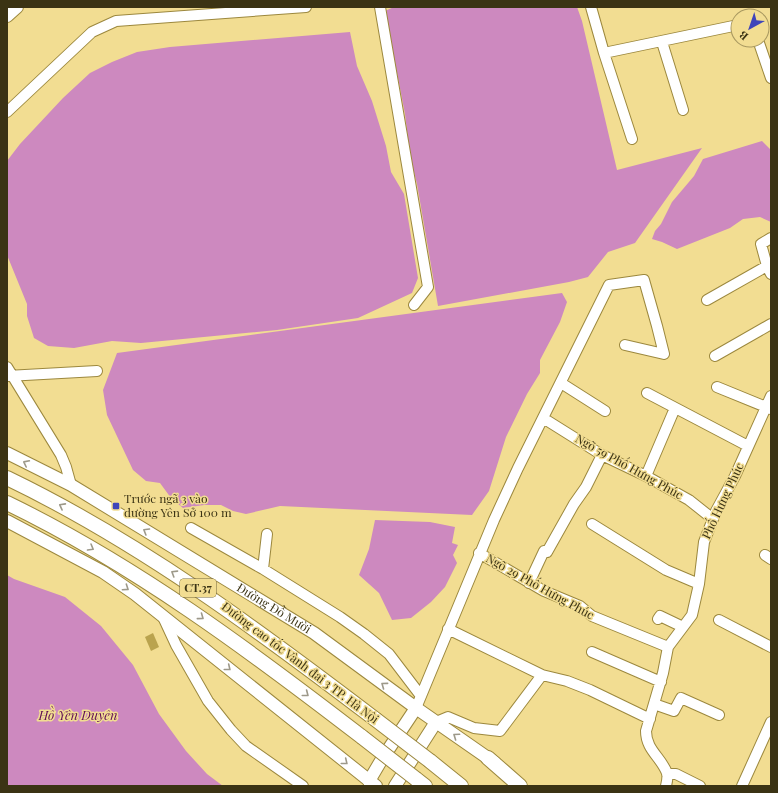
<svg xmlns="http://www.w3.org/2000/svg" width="778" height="793" font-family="'Playfair Display',serif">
  <rect width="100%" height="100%" fill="#f2dd92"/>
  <path fill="#cd89bf" d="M394,7H577L582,21L617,170L702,148L635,243L608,252L588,277L569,282L438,306L417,184L410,156L405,114L385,11Z
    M350,32L357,66L372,101L386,146L391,172L404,194L418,278L412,293L358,318L277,330L141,343L112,341L74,348L48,346L34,338L27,316V304L7,255V161L20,144L63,98L90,73L112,62L137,52L170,47Z
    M762,141L771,150V222L760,217L743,219L730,228L677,249L662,242L652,239L655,231L661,224L672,202L694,176L703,159Z
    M562,293L567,302L560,322L540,360V373L527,394L506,437L489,491L472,515L280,506L246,514L233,511L221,505H204L183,508L171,498L160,483L146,481L133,470L107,415L103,390L117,353Z
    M375,520L430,522L455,527L452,543L458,545L453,555L457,563L445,587L431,602L411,618L392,620L379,593L359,575L369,549Z
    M7,575L14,579L65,597L101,626L133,665L159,714L186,751L207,774L223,786H7Z"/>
  <path fill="#baa34e" d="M153,633L159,647L151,651L145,637Z"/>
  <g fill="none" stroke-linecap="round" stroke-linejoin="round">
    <g stroke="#9c883e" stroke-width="12">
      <path id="minor" d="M380,7L428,287L414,305
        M591,7L604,53L632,139
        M758,40L771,78
        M662,42L683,110
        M604,53L738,25
        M7,112L92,32L116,21L306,7
        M771,238L761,244L767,266L771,274
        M707,300L767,266
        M715,356L771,324
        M7,367L61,455L66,467L71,485
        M7,376L97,371
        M561,383L605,411
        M717,387L771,409
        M647,393L748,446
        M543,418L602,455L646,476L689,500L713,519
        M646,476L675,408
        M592,524L666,570L699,584
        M191,528L263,569L340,617L364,634L389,654L421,696
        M479,553L544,591L580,606L592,616L668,647
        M765,555L771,559
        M263,569L267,534
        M529,583L544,551L547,552L574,504L586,487L602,455
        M163,617L176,645L208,701L231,730L246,746L303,786
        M658,619L660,616L683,627
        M719,620L771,647
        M448,629L542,675L567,681L590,690L650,719
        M592,652L661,682
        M654,704L674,711L681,698L719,715
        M416,708L494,520L518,468L609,285L644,280L657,326L664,354L625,345
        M436,722L448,717L474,728L500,731L542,675
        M667,774H676L700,786
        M666,786C667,782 668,777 667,773C661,757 646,750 646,731L663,673L668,647L692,615L699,584L704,542L716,511L735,476L771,396
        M742,786L771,722"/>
    </g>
    <g stroke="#9c883e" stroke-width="14">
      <g id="major">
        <path d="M7,16L17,7"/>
        <path id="s1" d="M7,453L71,485L314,633L416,708L495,763"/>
        <path d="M7,521L103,572L135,594L376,786"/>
        <path d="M371,786L369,781L382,759L416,708"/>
        <path d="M395,786L436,722"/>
      </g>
    </g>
    <g stroke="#9c883e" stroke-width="16">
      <path id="highway" d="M7,478C140,542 258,630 375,719
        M7,503C135,565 249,650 362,737
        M488,758L520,786
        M430,761L461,786
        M416,779L425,786"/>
    </g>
    <use href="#minor" stroke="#fff" stroke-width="10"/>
    <use href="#major" stroke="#fff" stroke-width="12"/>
    <use href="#highway" stroke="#fff" stroke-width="14"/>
    <g stroke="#9c883e" stroke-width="16" stroke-linecap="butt">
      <path id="highway-bridge" d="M375,719L430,761
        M362,737L416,779"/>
    </g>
    <use href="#highway-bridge" stroke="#fff" stroke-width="14"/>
  </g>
  <defs><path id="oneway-chevron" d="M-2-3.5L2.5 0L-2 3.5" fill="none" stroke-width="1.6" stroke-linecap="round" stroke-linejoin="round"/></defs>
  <g stroke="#9d998a">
    <use href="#oneway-chevron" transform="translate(26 463) rotate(-153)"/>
    <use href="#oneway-chevron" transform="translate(62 506) rotate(-152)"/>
    <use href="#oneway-chevron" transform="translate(146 531) rotate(-149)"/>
    <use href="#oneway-chevron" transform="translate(91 548) rotate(30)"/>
    <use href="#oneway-chevron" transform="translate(174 573) rotate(-148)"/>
    <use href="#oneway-chevron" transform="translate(126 588) rotate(34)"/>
    <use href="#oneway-chevron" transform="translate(201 617) rotate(36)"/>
    <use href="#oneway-chevron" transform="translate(228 668) rotate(39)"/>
    <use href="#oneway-chevron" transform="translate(384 685) rotate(-144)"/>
    <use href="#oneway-chevron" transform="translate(306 694) rotate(38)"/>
    <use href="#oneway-chevron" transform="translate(456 736) rotate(-145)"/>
    <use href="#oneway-chevron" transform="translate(345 762) rotate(39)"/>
  </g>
  <rect fill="#3f45ba" stroke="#f2dd92" stroke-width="1.5" x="112" y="502" width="8" height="8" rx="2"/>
  <g text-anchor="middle" stroke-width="3" stroke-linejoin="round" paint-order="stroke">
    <rect fill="#f2dd92" stroke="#72663a" stroke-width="1" x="180" y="579" width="36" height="18" rx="3"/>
    <g font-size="11" font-weight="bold" fill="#3b3314">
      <text x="198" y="592">CT.37</text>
    </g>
    <g font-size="12" fill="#3b3314" stroke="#f2dd92">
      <text transform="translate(629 467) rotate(29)" y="4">Ngõ 59 Phố Hưng Phúc</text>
      <text transform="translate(723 501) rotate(-65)" y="4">Phố Hưng Phúc</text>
      <text transform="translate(540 587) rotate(29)" y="4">Ngõ 29 Phố Hưng Phúc</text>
      <text dy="4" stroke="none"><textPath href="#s1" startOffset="309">Đường Đỗ Mười</textPath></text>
      <text transform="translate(300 663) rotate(37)" y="4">Đường cao tốc Vành đai 3 TP. Hà Nội</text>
    </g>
    <g font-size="12" fill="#3b3314" stroke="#f2dd92" text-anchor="start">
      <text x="124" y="503">Trước ngã 3 vào<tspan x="124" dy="14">đường Yên Sở 100 m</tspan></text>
    </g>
    <g font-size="13" font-style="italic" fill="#5f0d55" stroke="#f2dd92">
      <text x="78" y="720">Hồ Yên Duyên</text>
    </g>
  </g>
  <rect width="778" height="793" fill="none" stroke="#3b3314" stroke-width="16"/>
  <g transform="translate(750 28) rotate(220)"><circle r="19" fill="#f2dd92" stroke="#a99960"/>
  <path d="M0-3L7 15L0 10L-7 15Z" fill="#3f45ba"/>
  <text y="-6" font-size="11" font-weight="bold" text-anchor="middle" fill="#3b3314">B</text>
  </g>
</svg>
